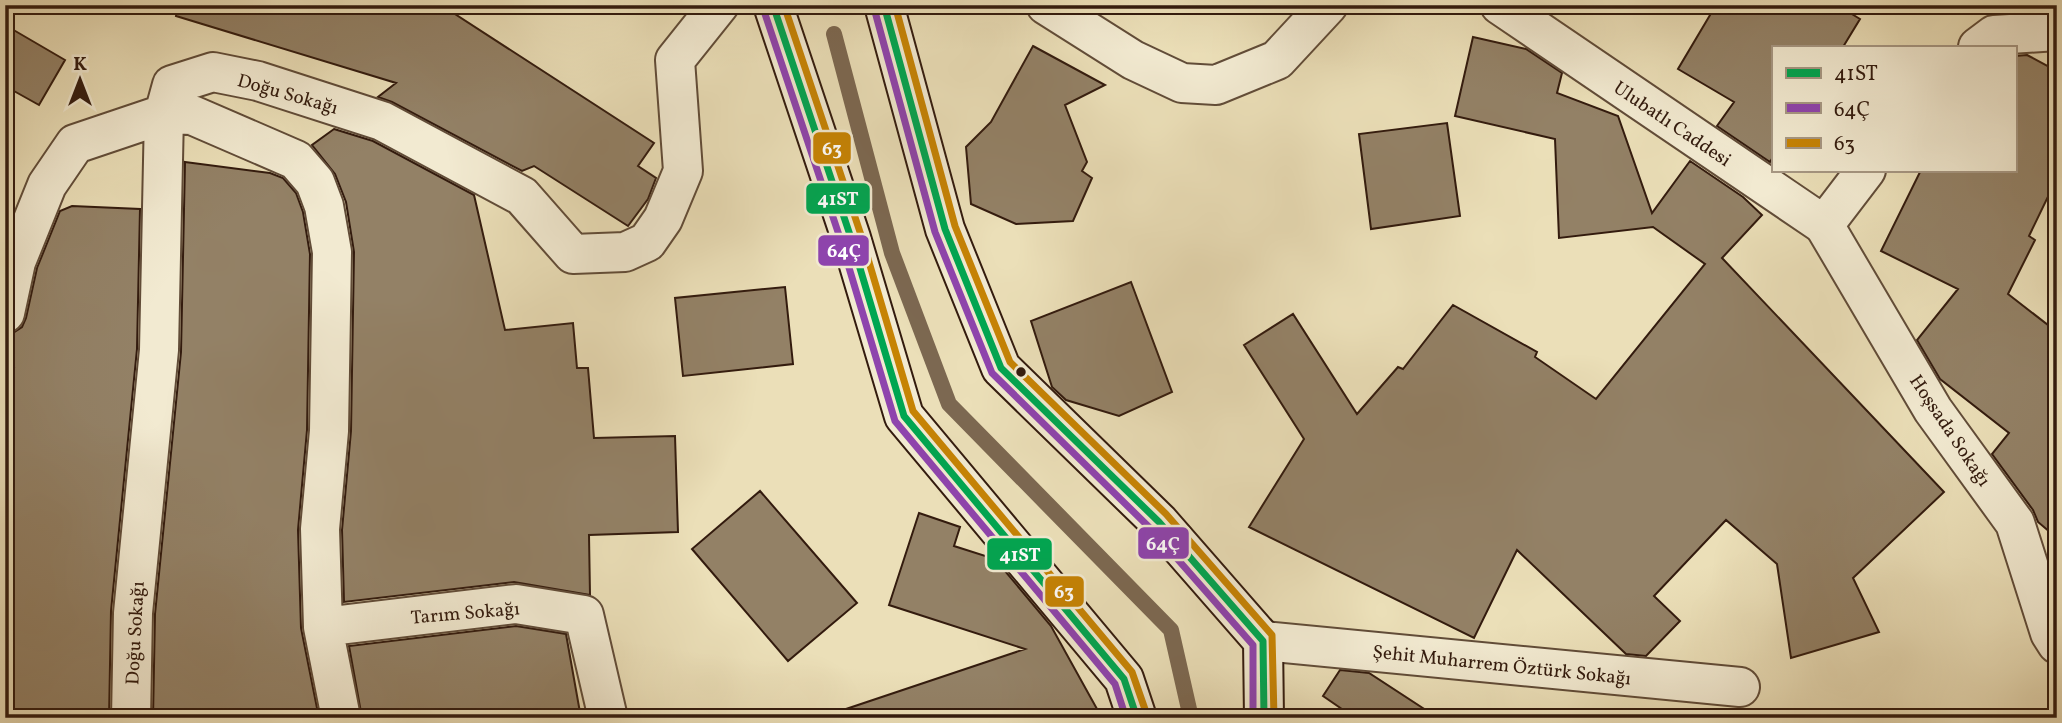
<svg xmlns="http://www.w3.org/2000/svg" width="2062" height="723" font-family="Vollkorn,serif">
  <rect width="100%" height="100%" fill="#ebdfb8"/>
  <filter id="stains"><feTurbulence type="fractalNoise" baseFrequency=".00286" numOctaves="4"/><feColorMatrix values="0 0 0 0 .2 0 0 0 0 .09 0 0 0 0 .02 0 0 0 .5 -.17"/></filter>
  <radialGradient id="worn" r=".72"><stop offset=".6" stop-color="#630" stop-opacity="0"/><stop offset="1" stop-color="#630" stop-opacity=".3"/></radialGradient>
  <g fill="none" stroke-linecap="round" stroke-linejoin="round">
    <path stroke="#7c6851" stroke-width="16" d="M834,34L892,253L949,404L1171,630L1191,718"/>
  </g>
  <path fill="#938166" stroke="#331b0e" stroke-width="2" d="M178,5H441L654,143L638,166L656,178L648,199L628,226L534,166L522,171L392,102L378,97L396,83L176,16Z
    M1716,5H1837L1860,19L1843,47H1773V157L1770,162L1717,126L1734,102L1678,69Z
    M5,25L65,60L39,105L5,86Z
    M1473,37L1526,49L1562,73L1557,93L1618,116L1652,213L1690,161L1743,197L1762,215L1722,258L1944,492L1853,578L1879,632L1791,658L1777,564L1726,520L1654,596L1680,621L1646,656L1626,654L1517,550L1474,638L1249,527L1304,439L1244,345L1293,314L1357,414L1398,367L1403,369L1453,305L1537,352L1535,357L1596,399L1705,264L1653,227L1559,238L1555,139L1455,116Z
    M1033,46L1105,85L1065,105L1087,162L1082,171L1092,178L1073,221L1016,224L971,204L966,147L991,122Z
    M2027,55L2057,71V178L2029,236L2035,240L2008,294L2057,332V538L2038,522L2033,510L1992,454L2009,433L1940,379L1917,340L1958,289L1881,251L1921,170H2015V56Z
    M1447,123L1460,216L1371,229L1359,134Z
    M334,129L373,141L474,195L505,330L573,323L577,368H588L594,438L675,436L678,532L589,535L590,595L514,582L344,602L342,530L351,431L354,252L346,202L335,174L312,145Z
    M185,162L270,173L283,178L296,193L303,212L310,254L307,430L298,530L301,628L319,718H153L155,614L181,352Z
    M72,206L140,209L137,349L111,611L109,718H5V434L14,368H9L13,333L22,327L26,318L37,268L60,211Z
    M1131,282L1172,392L1119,416L1066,400L1052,387L1031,321Z
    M785,287L793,364L683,376L675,298Z
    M760,491L857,603L788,661L692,549Z
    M919,513L960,527L954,546L995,559L1051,626L1102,718H844L843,710L1025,649L889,605Z
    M516,626L566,634L581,718H362L349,646Z
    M1340,670L1369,673L1438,718H1355L1323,696Z"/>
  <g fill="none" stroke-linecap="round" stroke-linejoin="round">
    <g stroke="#614c38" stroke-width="42">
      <path id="minor" d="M1824,225L1933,410L2015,523L2050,633L2057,644
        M5,313L16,262L47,185L75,144L164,114L192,115L296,160L315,182L324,206L332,252L329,431L320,529L323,627L341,718
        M323,627L516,604L584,615L608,718
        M1263,641L1740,687
        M131,718L133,613L159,350L164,114L172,85L213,72L258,81L382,121L522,196L573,254L625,252L647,242L663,219L683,171L675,60L719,5"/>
    </g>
    <g stroke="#614c38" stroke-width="42">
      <path id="tertiary" d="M1046,5L1133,60L1182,83L1216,85L1277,60L1328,5
        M1500,5L1824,225L1866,170
        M1978,47L1994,35L2057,31"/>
    </g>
    <g stroke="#331b0e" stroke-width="42">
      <path id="secondary" d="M773,5L851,238L904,416L1124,679L1137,718
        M884,5L945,229L1001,368L1159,522L1263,641L1264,718"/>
    </g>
    <use href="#minor" stroke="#f2ead1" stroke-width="38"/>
    <use href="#tertiary" stroke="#f2ead1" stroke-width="38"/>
    <use href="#secondary" stroke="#f2ead1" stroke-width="38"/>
    <g stroke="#f2ead1" stroke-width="12">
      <path id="bus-1" d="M773,5L851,238L904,416L1124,679L1137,718
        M884,5L945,229L1001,368L1159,522L1263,641L1264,718"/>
    </g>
    <g stroke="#f2ead1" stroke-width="12">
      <path id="bus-2" d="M763,8L841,241L895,421L1115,684L1126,718
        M874,8L935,232L992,373L1151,529L1253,645V718"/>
    </g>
    <g stroke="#f2ead1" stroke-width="12">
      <path id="bus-3" d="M784,5L861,235L913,411L1132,672L1147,715
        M895,5L955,226L1010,362L1166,514L1272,635L1274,718"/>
    </g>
    <use href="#bus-1" stroke="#00a651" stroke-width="7"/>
    <use href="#bus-2" stroke="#8e44ad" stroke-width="7"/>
    <use href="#bus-3" stroke="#c68304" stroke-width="7"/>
  </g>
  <circle fill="#331b0e" stroke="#f2ead1" stroke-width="2.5" cx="1021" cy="372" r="6"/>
  <g text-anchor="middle" stroke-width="6" stroke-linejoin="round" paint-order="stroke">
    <g font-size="19" fill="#331b0e" stroke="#f2ead1">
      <text transform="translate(288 93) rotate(16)" y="7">Doğu Sokağı</text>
      <text transform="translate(1673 123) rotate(34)" y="7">Ulubatlı Caddesi</text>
      <text transform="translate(1951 430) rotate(56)" y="7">Hoşsada Sokağı</text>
      <text transform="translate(465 612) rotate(-5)" y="7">Tarım Sokağı</text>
      <text transform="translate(134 633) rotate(-87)" y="7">Doğu Sokağı</text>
      <text transform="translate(1502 664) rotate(6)" y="7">Şehit Muharrem Öztürk Sokağı</text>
    </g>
  </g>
  <g stroke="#f2ead1" stroke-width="2.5">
    <rect x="812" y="131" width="40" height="34" rx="7" fill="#c68304"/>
    <rect x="805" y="182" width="66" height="33" rx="7" fill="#00a651"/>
    <rect x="817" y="234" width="53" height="33" rx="7" fill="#8e44ad"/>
    <rect x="1137" y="526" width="53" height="34" rx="7" fill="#8e44ad"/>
    <rect x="986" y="537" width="67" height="34" rx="7" fill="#00a651"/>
    <rect x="1044" y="575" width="41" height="33" rx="7" fill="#c68304"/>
  </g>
  <g font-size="19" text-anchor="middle" font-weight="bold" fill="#fff">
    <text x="832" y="155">63</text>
    <text x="838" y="205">41ST</text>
    <text x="844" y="257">64Ç</text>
    <text x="1163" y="550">64Ç</text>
    <text x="1020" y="561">41ST</text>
    <text x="1064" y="598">63</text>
  </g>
  <rect width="2062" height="723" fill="none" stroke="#ebdfb8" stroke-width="28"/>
  <rect x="7" y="7" width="2048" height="709" fill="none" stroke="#331b0e" stroke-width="3.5"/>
  <rect x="14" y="14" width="2034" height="695" fill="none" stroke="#331b0e" stroke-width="2"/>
  <rect x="1772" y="46" width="245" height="126" fill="#f2ead1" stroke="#a69783" stroke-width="2"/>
  <rect x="1786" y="68" width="35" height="10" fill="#00a651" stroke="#a69783" stroke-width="2"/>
  <text x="1834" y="80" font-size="21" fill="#331b0e">41ST</text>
  <rect x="1786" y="103" width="35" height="10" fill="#8e44ad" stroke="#a69783" stroke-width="2"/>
  <text x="1834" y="116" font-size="21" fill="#331b0e">64Ç</text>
  <rect x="1786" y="138" width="35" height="10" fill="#c68304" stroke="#a69783" stroke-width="2"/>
  <text x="1834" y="150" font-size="21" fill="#331b0e">63</text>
  <g transform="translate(80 80)" stroke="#f2ead1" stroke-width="5" paint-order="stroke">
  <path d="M0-5L12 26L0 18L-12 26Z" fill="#331b0e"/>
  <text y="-10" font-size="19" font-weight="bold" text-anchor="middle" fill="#331b0e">K</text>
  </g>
  <rect width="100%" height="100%" filter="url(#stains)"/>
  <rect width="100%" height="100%" fill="url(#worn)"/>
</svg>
